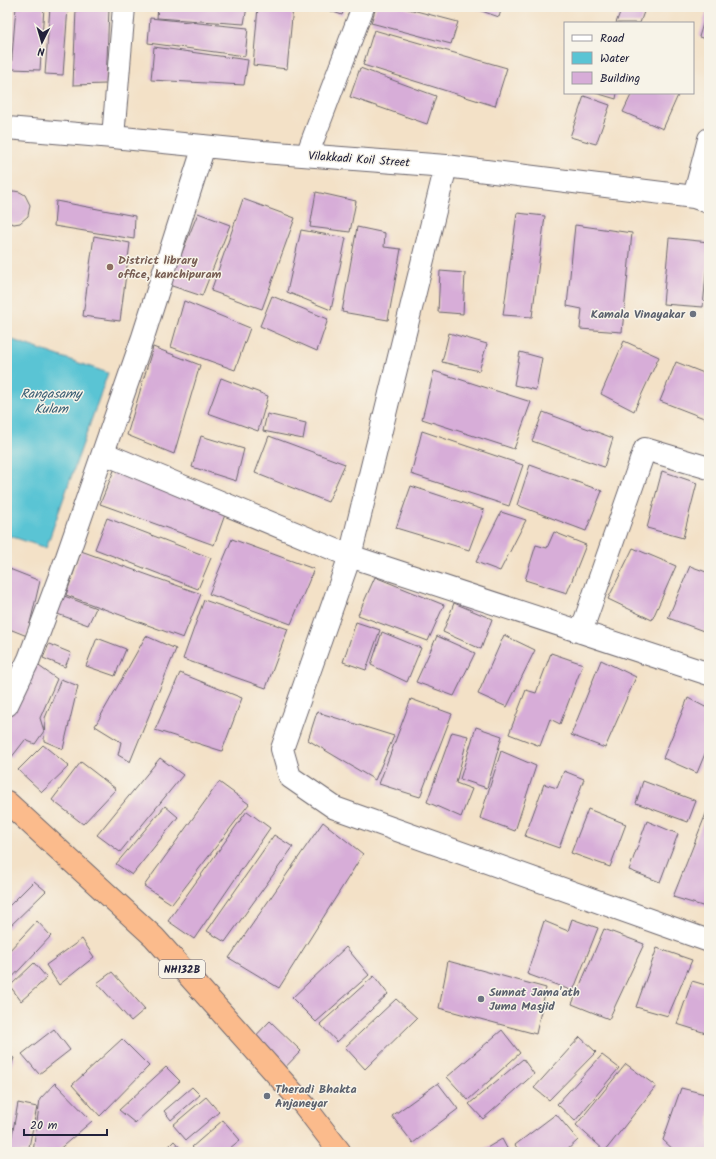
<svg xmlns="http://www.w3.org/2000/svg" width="716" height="1159" font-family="Kalam,sans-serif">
  <rect width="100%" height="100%" fill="#f7f3e8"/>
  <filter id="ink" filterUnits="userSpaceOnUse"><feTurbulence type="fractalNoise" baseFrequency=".025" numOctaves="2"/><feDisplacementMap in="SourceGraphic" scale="8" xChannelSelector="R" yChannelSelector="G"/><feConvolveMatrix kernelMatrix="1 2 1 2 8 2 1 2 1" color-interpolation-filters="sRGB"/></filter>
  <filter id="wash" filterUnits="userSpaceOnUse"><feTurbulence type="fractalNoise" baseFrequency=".012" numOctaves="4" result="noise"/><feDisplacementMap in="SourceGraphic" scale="16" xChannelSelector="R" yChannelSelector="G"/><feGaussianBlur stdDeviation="0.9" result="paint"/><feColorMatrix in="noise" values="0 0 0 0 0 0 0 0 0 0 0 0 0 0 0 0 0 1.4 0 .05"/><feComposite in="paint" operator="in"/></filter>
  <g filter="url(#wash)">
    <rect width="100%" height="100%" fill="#f3e1c7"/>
    <path fill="#5ac4d4" stroke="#3e7388" d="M7,338L108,373L46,548L7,535Z"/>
    <g id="blocks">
      <path fill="#d7add8" d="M16,7H44L40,70L11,69Z
        M50,7H68L63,75L45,74Z
        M158,7H247L244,24L157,18Z
        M258,7H293L287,69L253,65Z
        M319,7H345L342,15Z
        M376,7H401L458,22L451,44L371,23Z
        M470,7H502L499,17Z
        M622,7H639L645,9L640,23H616Z
        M708,7H709V40L699,37Z
        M76,9H109L106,84L73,85Z
        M150,18L248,28L245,56L148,43Z
        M374,30L507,68L495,106L363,65Z
        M154,47L248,60L244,85L151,80Z
        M360,68L436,96L427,124L350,97Z
        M596,93H617L616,99Z
        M632,93H679L663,129L623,112Z
        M584,96L610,105L596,144L570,137Z
        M14,191L20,192L25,195L30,205L28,216L20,223L14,224L7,222V193Z
        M316,192L356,201L350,232L310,227Z
        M243,199L295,218L262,309L211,291Z
        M56,201L135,216L134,239L54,226Z
        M198,213L230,225L202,296L169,285Z
        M517,213L545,216L532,317L503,315Z
        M575,225L632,233L622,332L580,329L582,309L567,306Z
        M357,227L385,233L384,247L401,249L388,320L342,312Z
        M301,230L346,238L331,310L287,292Z
        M94,236L130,243L120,321L83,316Z
        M669,238L709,242L703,307L663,304Z
        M440,271L465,273L463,314L438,312Z
        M272,296L328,319L317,351L260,326Z
        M184,301L250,328L235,370L171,347Z
        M449,333L487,344L479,371L442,362Z
        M624,341L659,357L634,411L601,394Z
        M153,347L200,365L174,454L127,435Z
        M520,352L542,358L536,390L514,385Z
        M676,362L709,375V420L660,401Z
        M434,371L531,402L514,449L422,419Z
        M221,378L268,396L258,431L208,413Z
        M543,412L613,438L604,467L532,441Z
        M267,414L306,423L303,439L263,431Z
        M422,431L523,465L509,506L411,474Z
        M201,436L244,449L236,481L192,467Z
        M269,436L345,464L328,502L255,473Z
        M120,456L231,498L214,545L100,504Z
        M530,465L602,491L586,531L517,505Z
        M662,471L697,483L683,538L647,528Z
        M411,486L484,510L469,550L396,528Z
        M501,512L526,520L500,571L476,562Z
        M107,518L211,558L198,589L95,549Z
        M554,532L586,545L567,593L525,580L536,545L547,548Z
        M232,539L314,569L291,624L209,594Z
        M633,548L676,566L652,620L608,599Z
        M81,551L201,594L183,638L66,595Z
        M690,566L709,573V633L668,618Z
        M7,568L40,581L27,636L7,628Z
        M375,577L444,605L428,641L358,615Z
        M59,594L96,608L88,625L52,612Z
        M204,600L288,629L266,688L183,659Z
        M454,603L492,619L481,649L443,632Z
        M356,622L380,630L366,670L343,662Z
        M382,632L421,648L407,682L371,665Z
        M504,635L535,650L507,707L478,694Z
        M146,636L176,649L130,762L118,755L121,742L95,726Z
        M437,636L475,653L454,696L416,682Z
        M97,638L126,649L115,676L86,666Z
        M49,644L71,653L65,667L43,658Z
        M551,653L583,664L560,724L550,719L540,746L509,734L526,690L536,693Z
        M7,660L19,667L7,683Z
        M601,660L636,677L605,748L571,735Z
        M36,664L57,679L40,718L44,731L35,744L25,740L11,758L7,756V720Z
        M180,673L242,698L222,751L155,730Z
        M61,679L78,686L63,749L44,741L45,718Z
        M688,698L709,709V744L697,773L663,758Z
        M411,699L452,714L420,797L379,784Z
        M317,712L394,736L375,780L308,740Z
        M476,727L502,736L487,788L460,779Z
        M452,732L468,736L456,783L472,789L461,817L427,802Z
        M43,745L69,766L42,792L18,770Z
        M501,751L536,766L515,831L480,818Z
        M160,758L183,775L120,852L97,835Z
        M81,762L116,789L83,824L52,800Z
        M564,771L584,779L559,848L525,836L544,784L557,788Z
        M643,781L696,801L688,822L636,803Z
        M219,782L249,804L172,904L144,886Z
        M165,806L178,817L132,875L116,864Z
        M709,806V908L673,897Z
        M588,809L626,824L610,867L571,853Z
        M247,811L270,828L194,939L168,921Z
        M647,821L678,834L660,882L629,870Z
        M323,822L363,854L279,988L229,958Z
        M274,835L293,847L225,942L207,931Z
        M34,881L46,891L7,929V908Z
        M572,919L598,928L573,991L527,974L544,921L568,931Z
        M37,921L51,936L7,983V953Z
        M604,929L644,944L609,1019L572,1004Z
        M82,939L94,957L59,985L46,965Z
        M346,947L369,975L316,1022L292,998Z
        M657,948L692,960L668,1016L636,1007Z
        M448,961L546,988L536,1034L439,1008Z
        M34,963L47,978L21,1001L10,986Z
        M112,972L145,1009L131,1021L97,983Z
        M374,976L388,994L337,1042L320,1024Z
        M692,981L709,986V1034L677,1024Z
        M396,999L417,1018L365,1069L345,1047Z
        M270,1021L301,1051L274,1079L243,1049Z
        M54,1029L70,1050L39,1074L22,1054Z
        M502,1030L520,1053L468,1100L447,1077Z
        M580,1037L596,1052L549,1100L534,1088Z
        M122,1039L149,1066L100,1116L72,1085Z
        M7,1055L14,1058L7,1077Z
        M602,1055L619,1068L575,1121L557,1104Z
        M523,1059L534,1074L483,1119L469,1104Z
        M626,1064L656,1086L605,1151L576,1125Z
        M166,1067L180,1081L135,1123L119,1110Z
        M55,1083L92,1121L56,1152H33L40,1099Z
        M438,1083L458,1109L413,1143L392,1116Z
        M192,1087L200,1095L171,1120L164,1111Z
        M681,1088L709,1095V1152H676L663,1140Z
        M206,1097L219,1112L186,1140L173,1125Z
        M18,1103L37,1107L28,1152H9Z
        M556,1114L578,1140L565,1152H520L515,1145Z
        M223,1120L240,1140L225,1152H197L192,1147Z
        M502,1139L509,1152H480Z
        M174,1141L184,1152H163Z"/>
    </g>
  </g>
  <g filter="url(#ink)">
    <use href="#blocks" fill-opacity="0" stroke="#6b656c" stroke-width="1"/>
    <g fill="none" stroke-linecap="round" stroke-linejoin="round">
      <g stroke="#6b656c" stroke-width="24">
        <path id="minor" d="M7,128L113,137L263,152L446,166L694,197L709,202
          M113,137L124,7
          M307,155L363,7
          M446,166L350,556L282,749L290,777L335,808L709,941
          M694,197L709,139
          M103,453L350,556L709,674
          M581,632L645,449L709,468
          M7,705L29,659L67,557L143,337L204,146"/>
      </g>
      <g stroke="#6b656c" stroke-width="24">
        <path id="highway" d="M7,802L154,937L304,1105L340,1152"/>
      </g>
      <use href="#minor" stroke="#fff" stroke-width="22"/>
      <use href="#highway" stroke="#fbbb8c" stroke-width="22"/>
    </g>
  </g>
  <circle fill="#8d6e63" stroke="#f7f3e8" stroke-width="1.5" cx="110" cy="267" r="4"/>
  <g fill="#6b7280" stroke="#f7f3e8" stroke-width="1.5">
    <circle cx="693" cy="314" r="4"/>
    <circle cx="481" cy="999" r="4"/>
    <circle cx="267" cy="1096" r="4"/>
  </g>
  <g text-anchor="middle" stroke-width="3" stroke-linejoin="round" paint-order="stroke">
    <rect fill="#f7f3e8" stroke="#62616f" stroke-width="1" x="159" y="960" width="46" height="18" rx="3"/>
    <g font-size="11" font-weight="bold" fill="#22223b">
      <text x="182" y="973">NH132B</text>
    </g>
    <g font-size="12" fill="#22223b" stroke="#f7f3e8">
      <text transform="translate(359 159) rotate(4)" y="4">Vilakkadi Koil Street</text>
    </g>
    <g font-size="12" font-weight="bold" fill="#785e54" stroke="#f7f3e8" text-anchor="start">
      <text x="118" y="264">District library<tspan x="118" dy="14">office, kanchipuram</tspan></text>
    </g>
    <g font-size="12" font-weight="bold" fill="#5b616d" stroke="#f7f3e8" text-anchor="start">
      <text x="685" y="318" text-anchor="end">Kamala Vinayakar</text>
      <text x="489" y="996">Sunnat Jama'ath<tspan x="489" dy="14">Juma Masjid</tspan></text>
      <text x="275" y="1093">Theradi Bhakta<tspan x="275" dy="14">Anjaneyar</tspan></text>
    </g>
    <g font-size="13" font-style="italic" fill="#365b71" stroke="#f7f3e8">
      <text x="51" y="398">Rangasamy<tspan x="51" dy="15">Kulam</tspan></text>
    </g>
  </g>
  <rect width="716" height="1159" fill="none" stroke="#f7f3e8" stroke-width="24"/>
  <rect x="564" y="22" width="130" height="72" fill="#f7f3e8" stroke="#a29fa3"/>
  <rect x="572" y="35" width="20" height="6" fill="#ffffff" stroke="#a29fa3"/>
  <text x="600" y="42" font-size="12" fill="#22223b">Road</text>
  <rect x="572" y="52" width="20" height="12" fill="#5ac4d4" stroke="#a29fa3"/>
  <text x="600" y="62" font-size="12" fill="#22223b">Water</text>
  <rect x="572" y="72" width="20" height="12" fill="#d7add8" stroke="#a29fa3"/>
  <text x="600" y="82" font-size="12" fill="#22223b">Building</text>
  <g transform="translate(42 42) rotate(185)" stroke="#f7f3e8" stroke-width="3" paint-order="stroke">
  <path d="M0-3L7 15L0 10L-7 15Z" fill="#22223b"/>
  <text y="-6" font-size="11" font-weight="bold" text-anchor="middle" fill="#22223b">N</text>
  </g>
  <path d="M24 1129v6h83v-6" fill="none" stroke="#22223b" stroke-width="2"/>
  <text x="30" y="1129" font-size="12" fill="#22223b" stroke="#f7f3e8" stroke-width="3" paint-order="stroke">20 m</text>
</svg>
